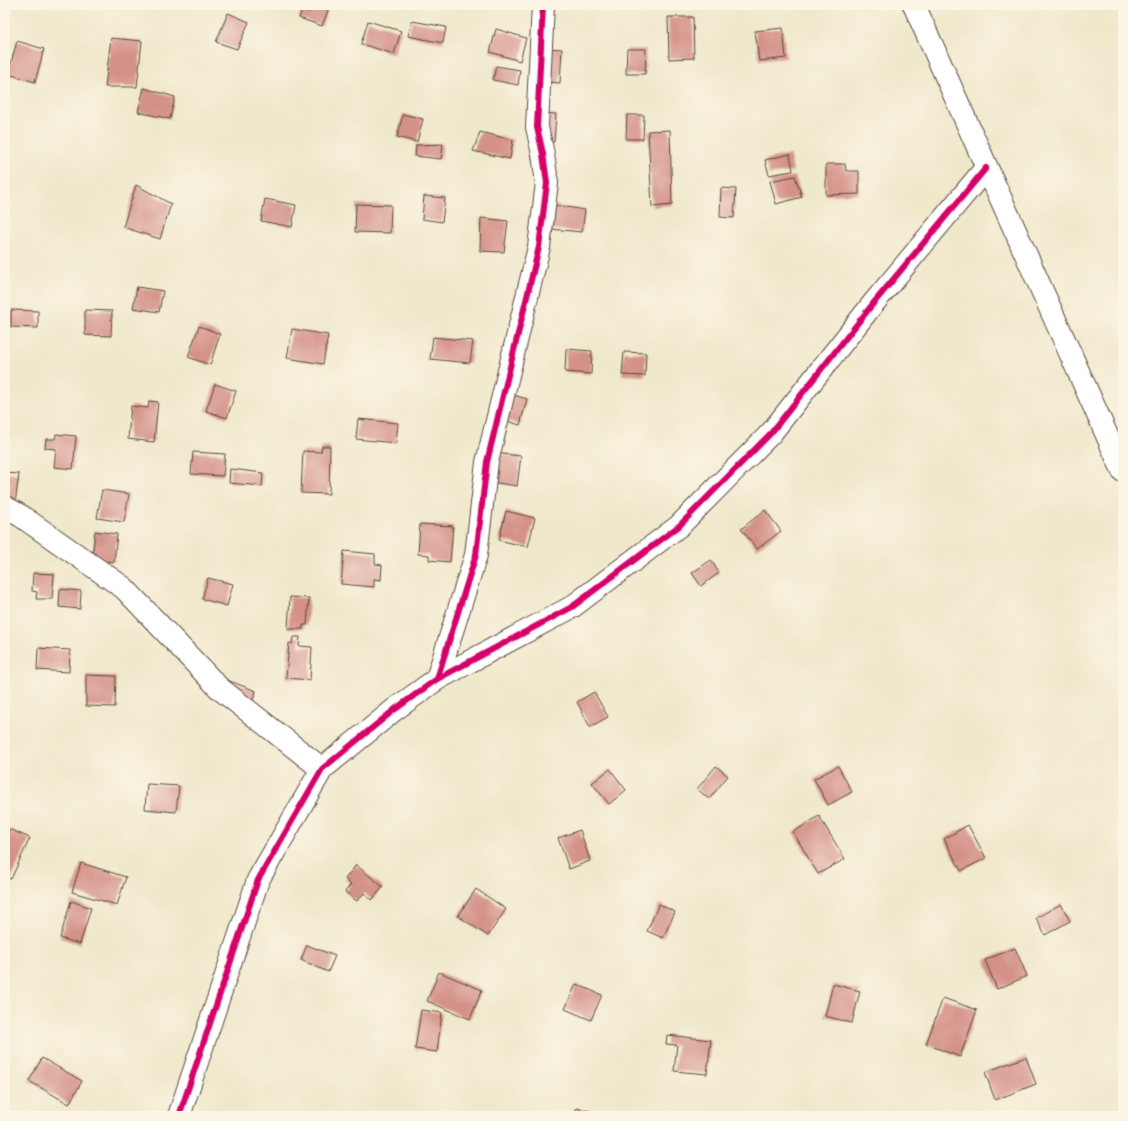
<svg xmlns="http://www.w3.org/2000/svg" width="1128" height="1121" font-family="'Playpen Sans',sans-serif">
  <rect width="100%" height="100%" fill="#fcf5e5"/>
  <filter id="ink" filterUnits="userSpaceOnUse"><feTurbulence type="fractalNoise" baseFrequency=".025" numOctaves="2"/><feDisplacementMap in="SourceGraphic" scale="8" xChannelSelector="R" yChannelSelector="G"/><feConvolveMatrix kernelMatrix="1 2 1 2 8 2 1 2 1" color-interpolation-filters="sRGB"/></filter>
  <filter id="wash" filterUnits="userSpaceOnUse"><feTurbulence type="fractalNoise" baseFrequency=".012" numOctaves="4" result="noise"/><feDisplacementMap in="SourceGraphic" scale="16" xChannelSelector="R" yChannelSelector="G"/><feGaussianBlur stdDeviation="0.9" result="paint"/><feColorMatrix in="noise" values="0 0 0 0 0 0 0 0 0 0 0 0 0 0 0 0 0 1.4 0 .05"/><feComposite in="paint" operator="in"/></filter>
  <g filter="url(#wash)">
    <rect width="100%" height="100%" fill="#f0e8cb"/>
    <g id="blocks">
      <path fill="#d49188" d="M312,5H330L322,26L299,18L302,9L309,12Z
        M228,13L249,22L237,49L216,42Z
        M668,17H693L694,58L669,59Z
        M368,21L401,31L394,54L361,44Z
        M412,21L446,27L443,43L408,36Z
        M783,28L786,58L759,61L755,31Z
        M496,29L526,38L520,61L490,52Z
        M111,38L142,41L137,87H105Z
        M17,41L44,49L35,82L8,74Z
        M544,48L562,49L560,83L534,81Z
        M627,49H646L645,74H626Z
        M496,66L520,70L518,85L493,80Z
        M144,88L175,97L170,119L138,112Z
        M534,113L556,114L554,142L533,141Z
        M403,114L423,119L417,142L397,137Z
        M627,115H644L643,139H626Z
        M670,130L672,205L652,207L648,131Z
        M480,132L513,140L510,159L473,151Z
        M443,144L441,159L415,156L416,145Z
        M790,154L793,171L769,175L765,160Z
        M826,164H845L846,171H859V194L826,195Z
        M795,176L802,197L776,204L770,181Z
        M136,185L171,204L160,239L123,227Z
        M721,188L736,189L734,218L720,217Z
        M424,196L445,198L442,222L422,219Z
        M265,199L296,205L292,227L261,221Z
        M356,204L391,205L390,233L355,232Z
        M553,205L585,210L582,232L550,229Z
        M481,218L508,221L504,252L480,251Z
        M137,287L163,291L159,312L133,308Z
        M11,310L38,311V328L11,327Z
        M85,310L112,311L111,336L85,335Z
        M199,326L220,334L210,365L188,357Z
        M292,329L328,335L323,364L287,358Z
        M433,337L473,341L470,363L430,359Z
        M566,349L592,351L591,374L565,372Z
        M624,352L646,353L645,376L622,375Z
        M215,384L236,391L227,418L206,411Z
        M510,394L527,399L520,425L504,420Z
        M149,401L158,402L154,442L128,439L131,406L148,408Z
        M358,419L398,423L396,443L356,439Z
        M56,434L76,436L73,469L54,467L56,449L45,448L46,439H55Z
        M322,446H330L329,494L301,493L303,451L321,452Z
        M193,452L225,454L223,476L191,474Z
        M494,453L521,456L517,486L490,482Z
        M230,469L263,473L262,486L229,483Z
        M5,473L19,474L14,511L5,510Z
        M102,490L129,494L124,522L97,518Z
        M765,510L781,531L757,549L741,529Z
        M506,511L535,518L528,547L499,540Z
        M420,524L453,526L450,562L429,560V555L418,554Z
        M95,531L117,534L114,562L107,561L106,571L92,558Z
        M344,551L375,554V564L382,565L381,580L374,579V587L341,584Z
        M711,560L719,573L701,586L692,573Z
        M33,573L54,574L52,599H36L37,592L32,591Z
        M208,578L233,584L227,606L202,599Z
        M60,589L81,591L80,609L59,607Z
        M290,597L309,598L307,625H303V629H288Z
        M293,637H300L299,646L312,647L310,680L286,678L289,643L292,644Z
        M38,648L70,650L69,672L37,670Z
        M86,675L116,676L115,707L86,706Z
        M227,680L256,691L249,711L219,699Z
        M594,692L608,717L590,727L577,702Z
        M716,766L728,776L709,799L697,789Z
        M838,766L852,792L828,805L814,779Z
        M610,769L626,790L609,804L592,783Z
        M147,784L179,786L176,812L145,809Z
        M819,816L845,859L818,874L793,832Z
        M968,825L986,858L961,871L944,839Z
        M9,829L30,838L11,879L5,877V837Z
        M580,830L590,861L569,869L558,838Z
        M81,863L126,877L117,905L72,892Z
        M356,865L383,887L372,900L364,893L357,901L345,892L351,884L345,879Z
        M476,889L506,909L488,936L458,916Z
        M71,901L91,908L80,944L60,938Z
        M659,904L675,912L663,938L647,931Z
        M1061,904L1070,921L1045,935L1036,918Z
        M307,945L335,956L328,972L301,960Z
        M1015,948L1027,976L997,989L985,960Z
        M439,972L482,990L470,1019L427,1001Z
        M576,984L602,995L591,1020L565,1009Z
        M833,984L860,991L852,1023L825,1016Z
        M943,998L977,1010L960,1057L926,1044Z
        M421,1010L442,1013L437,1052L415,1049Z
        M667,1035L711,1040L707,1074L674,1071L677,1045L666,1044Z
        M1026,1057L1036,1084L995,1100L985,1072Z
        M42,1058L82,1081L69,1104L29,1081Z
        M576,1108L602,1114L601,1116H574Z"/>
    </g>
  </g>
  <g filter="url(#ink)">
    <use href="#blocks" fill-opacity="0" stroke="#564638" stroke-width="1"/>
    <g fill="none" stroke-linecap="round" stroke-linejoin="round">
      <g stroke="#564638" stroke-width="24">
        <path id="minor" d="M914,5L1123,471
          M5,507L21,516L124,588L219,688L322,769
          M437,679L476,555L487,462L539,247L547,183L543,154L537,127L543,5
          M179,1116L258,880L322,769L394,710L437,679L572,607L679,526L771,433L872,305L986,168"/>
      </g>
      <use href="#minor" stroke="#fff" stroke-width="22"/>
      <g stroke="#fcf5e5" stroke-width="8">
        <path id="cycleway" d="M437,679L476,555L487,462L539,247L547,183L543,154L537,127L543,5
          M179,1116L258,880L322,769L394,710L437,679L572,607L679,526L771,433L872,305L986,168"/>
      </g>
      <use href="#cycleway" stroke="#d6006c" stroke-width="6"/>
    </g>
  </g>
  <rect width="1128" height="1121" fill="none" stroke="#fcf5e5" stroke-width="20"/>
</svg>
